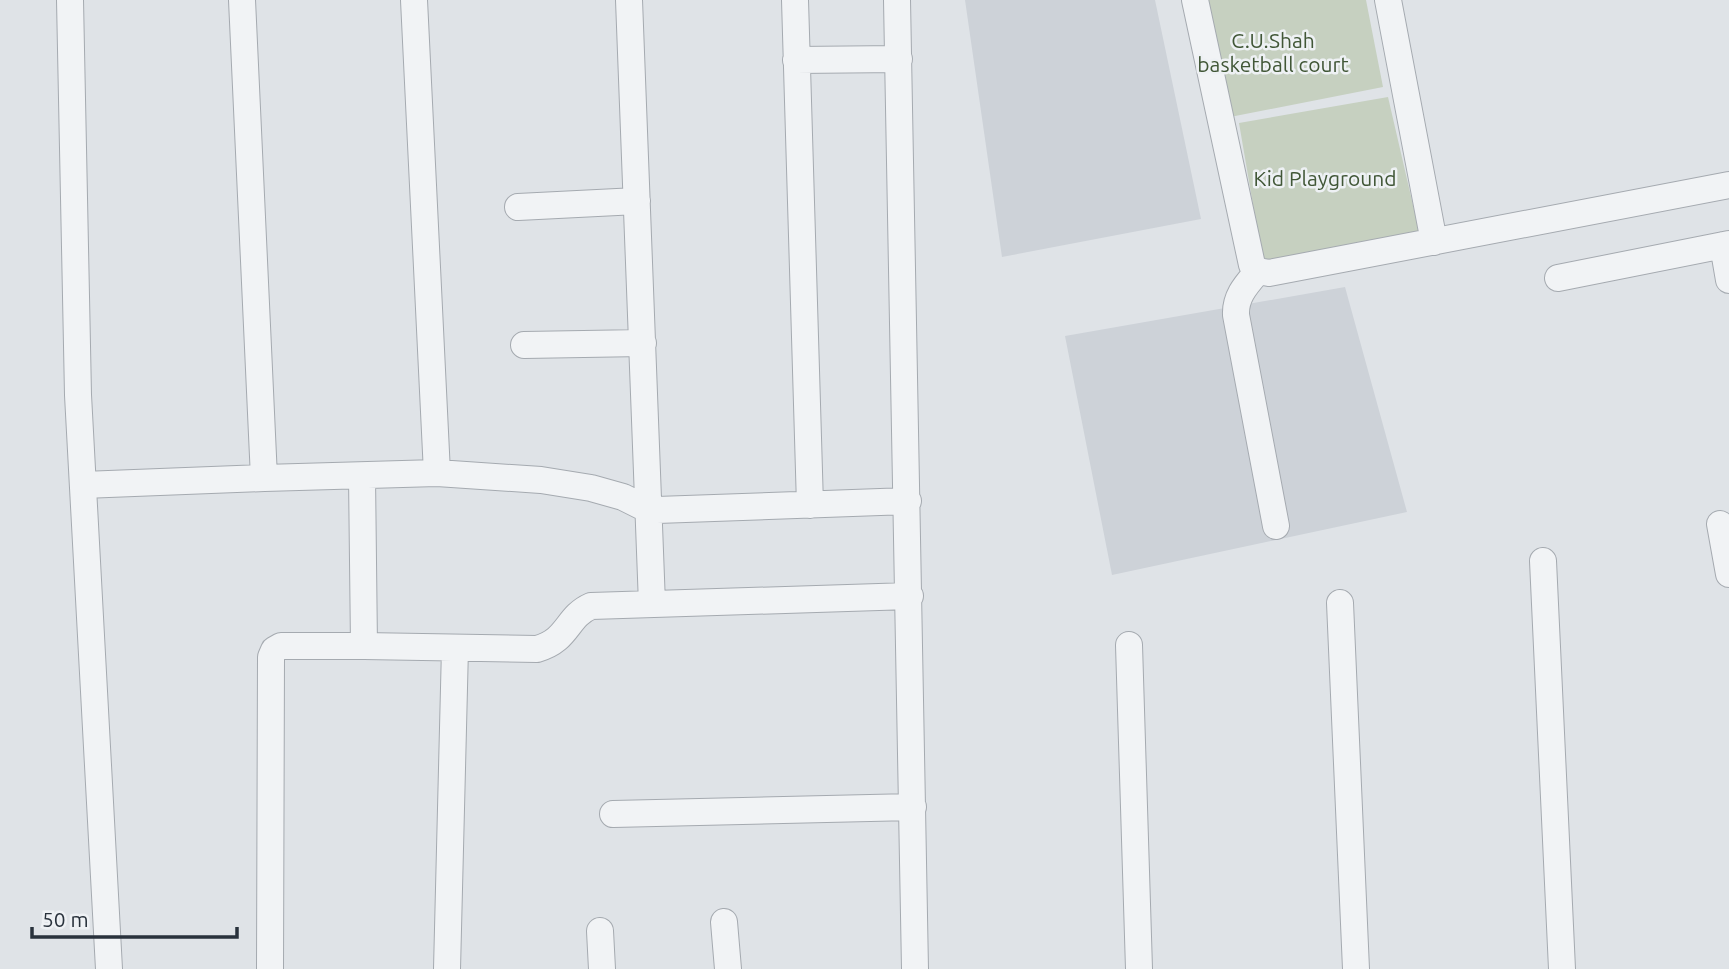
<svg xmlns="http://www.w3.org/2000/svg" width="1729" height="969" font-family="Ubuntu,sans-serif">
  <rect width="100%" height="100%" fill="#dfe3e7"/>
  <path fill="#cdd2d8" d="M965,0H1155L1201,219L1002,257Z
    M1345,287L1407,512L1112,575L1065,336Z"/>
  <path fill="#c6d0c0" d="M1205,0H1366L1383,87L1230,117Z
    M1388,97L1419,231L1263,263L1239,123Z"/>
  <g fill="none" stroke-linecap="round" stroke-linejoin="round">
    <g stroke="#a5aab0" stroke-width="28">
      <path id="minor" d="M70,0L78,395L109,969
        M242,0L264,478
        M414,0L437,473
        M629,0L652,604
        M795,0L810,505
        M897,0L915,969
        M1195,0L1252,265L1258,271L1269,273L1729,185
        M1388,0L1434,242
        M796,60L899,59
        M518,207L637,201
        M1723,245L1729,280
        M1258,271C1247,284 1235,296 1236,315L1276,526
        M1558,278L1729,244
        M524,345L643,343
        M362,476L364,646
        M83,485L264,478L437,473L541,480L591,488L623,497L641,506L657,510L908,501
        M1720,524L1729,574
        M1543,561L1562,969
        M1340,603L1356,969
        M1129,645L1139,969
        M613,814L913,807
        M724,922L728,969
        M600,931L602,969
        M270,969L271,657L274,650L281,646H364L537,649C569,640 566,617 591,606L910,596
        M447,969L455,648"/>
    </g>
    <use href="#minor" stroke="#f1f3f5" stroke-width="26"/>
  </g>
  <g text-anchor="middle" stroke-width="5" stroke-linejoin="round" paint-order="stroke">
    <g font-size="21" fill="#415737" stroke="#eef1f4">
      <text x="1273" y="48">C.U.Shah<tspan x="1273" dy="24">basketball court</tspan></text>
      <text x="1325" y="186">Kid Playground</text>
    </g>
  </g>
  <path d="M32 927v10h205v-10" fill="none" stroke="#29323c" stroke-width="3.5"/>
  <text x="42" y="927" font-size="21" fill="#29323c" stroke="#eef1f4" stroke-width="5" paint-order="stroke">50 m</text>
</svg>
